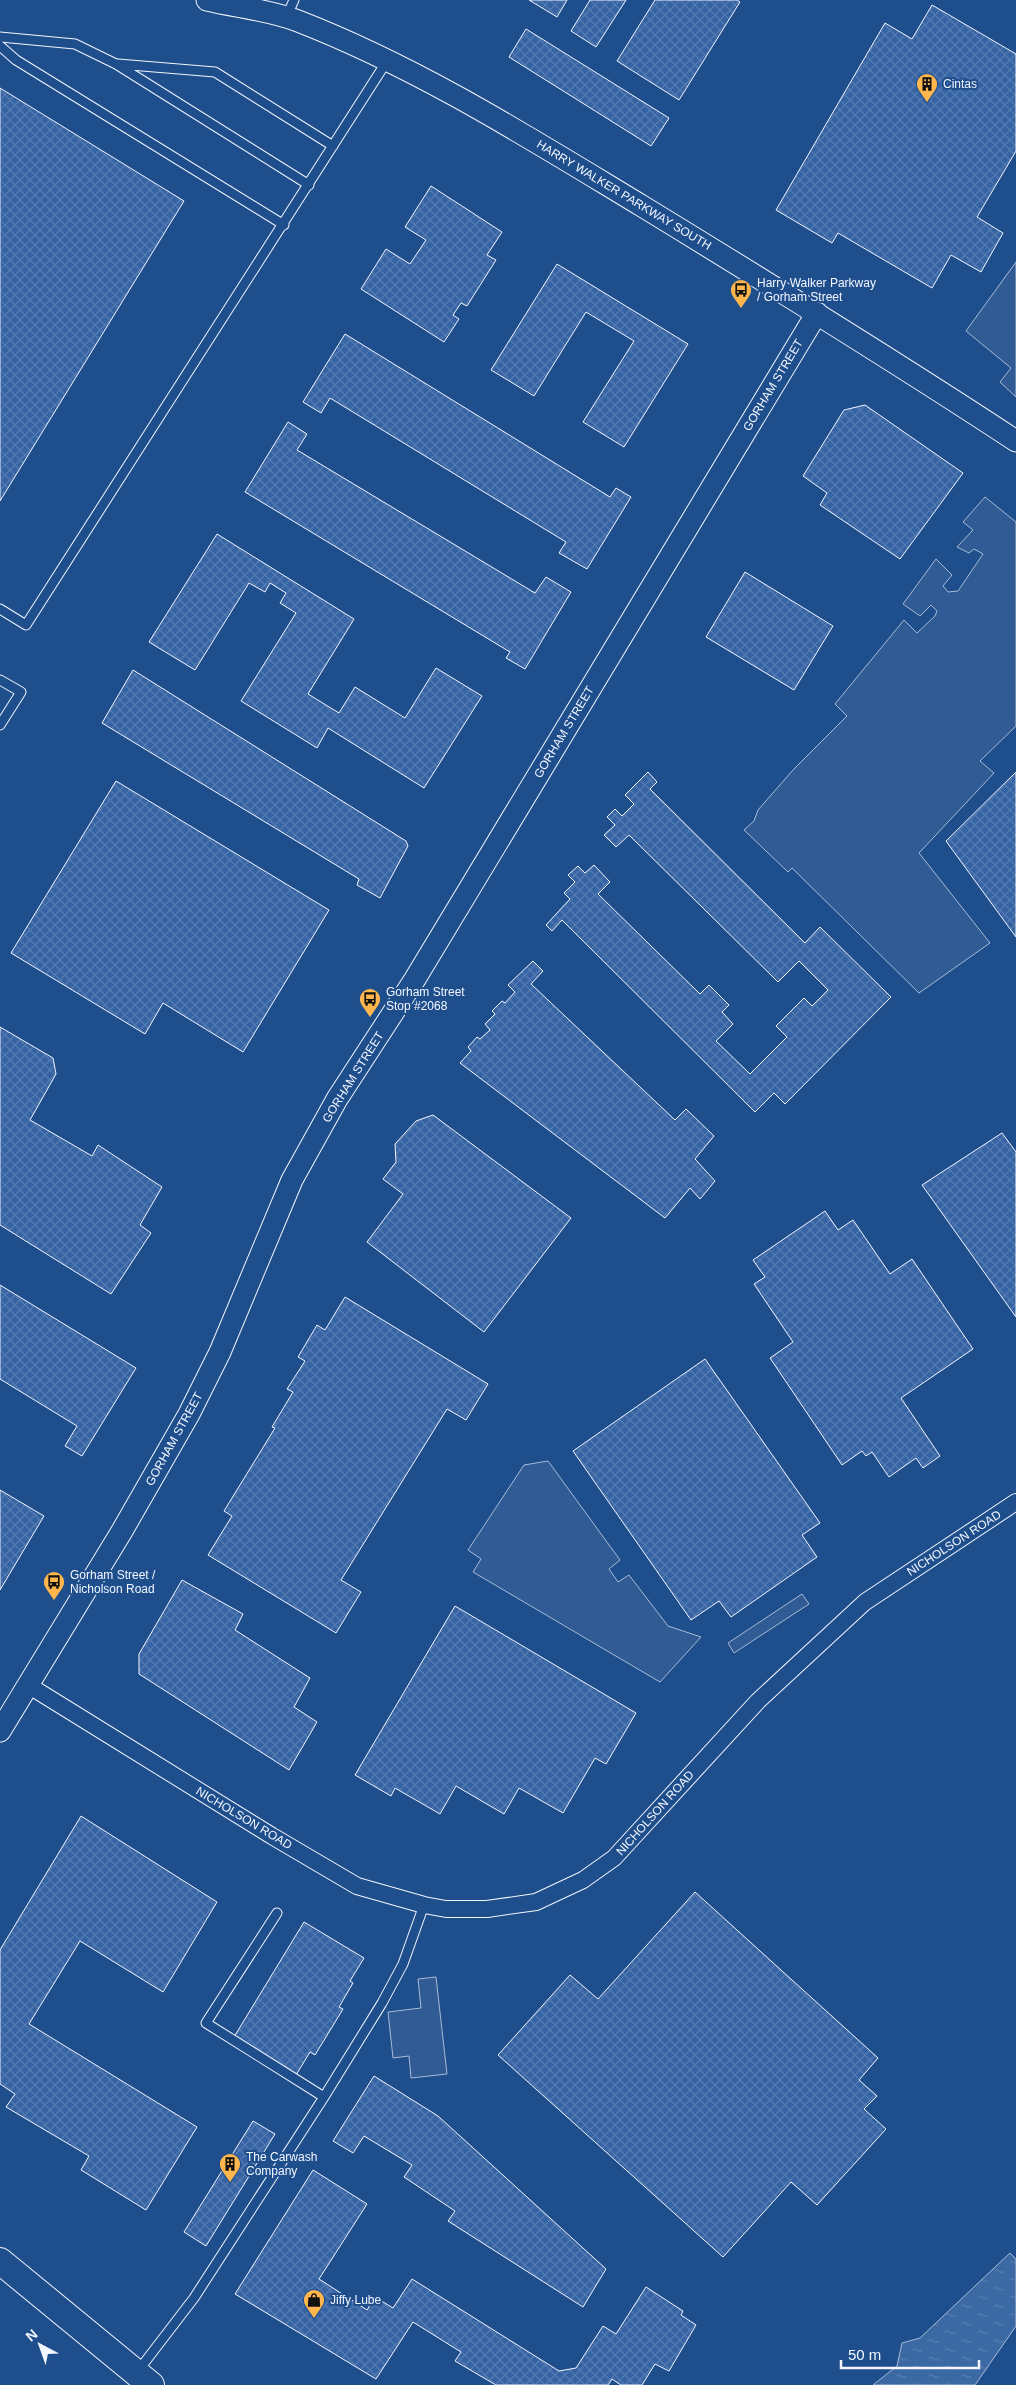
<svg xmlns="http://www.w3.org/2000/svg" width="1016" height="2385" font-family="Helvetica,sans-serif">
  <defs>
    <pattern id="water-ripples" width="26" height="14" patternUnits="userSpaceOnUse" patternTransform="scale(1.25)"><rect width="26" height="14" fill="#3b69a3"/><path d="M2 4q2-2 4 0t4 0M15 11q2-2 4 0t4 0" fill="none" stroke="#587fb1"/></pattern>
    <pattern id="building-cross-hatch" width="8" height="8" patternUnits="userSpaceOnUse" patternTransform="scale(1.25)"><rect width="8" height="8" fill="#3563a3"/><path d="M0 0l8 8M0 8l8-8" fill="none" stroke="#537ab1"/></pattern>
  </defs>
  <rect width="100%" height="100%" fill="#1f4e8c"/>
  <path fill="#305b95" stroke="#a8bbd7" d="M1016,262V397L1000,382L1011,368L966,331Z
    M985,497L1016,522V726L980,761L994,773L919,853L990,943L919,993L792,868L788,872L744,830L754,821L758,810L793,770L847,716L835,704L904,620L917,633L935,616L937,611L931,605L920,616L903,604L936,559L952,575L943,586L948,592L958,591L983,554L974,549L969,553L957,547L973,530L963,522Z
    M548,1461L620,1560L609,1569L618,1582L629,1575L668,1626L701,1637L660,1682L473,1572L481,1559L468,1550L524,1465Z
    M802,1594L809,1604L734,1653L728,1643Z
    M436,1977L447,2074L411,2078L409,2056L393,2058L388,2012L421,2008L418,1979Z"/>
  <path fill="url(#water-ripples)" stroke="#a8bbd7" d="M1010,2253L1016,2259V2326L975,2385H873L897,2366L902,2343L920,2338Z"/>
  <path fill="url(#building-cross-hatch)" stroke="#f2f6ff" d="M529,0H567L557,17Z
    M590,0H626L596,47L571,31Z
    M655,0H737L740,2L679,100L617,61Z
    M932,5L1016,54V151L977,217L1003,233L981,272L951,255L932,288L838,233L832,243L776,210L885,23L912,39Z
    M526,29L669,118L651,146L509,57Z
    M0,88L184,201L0,501Z
    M431,186L502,232L487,255L496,260L467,306L461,303L453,315L459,319L444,342L361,289L386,249L410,264L426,240L405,227Z
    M557,264L688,344L624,447L583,422L634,341L586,312L534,396L491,370Z
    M345,334L610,497L616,488L631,497L587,569L559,553L566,542L330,398L321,413L303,402Z
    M865,405L963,473L900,559L820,505L827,493L803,476L844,410Z
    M288,422L307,434L297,450L535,593L546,577L571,592L525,669L506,658L510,652L245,492Z
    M217,534L354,619L308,694L339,713L355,687L405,718L436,668L482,696L424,788L328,728L317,748L241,701L296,613L280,603L286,593L270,583L265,592L249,583L195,670L149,642Z
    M745,572L833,626L794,690L706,637Z
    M133,670L406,841L408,846L380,898L357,885L359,879L102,723Z
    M648,772L657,782L650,789L805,943L820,927L891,997L785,1104L774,1093L755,1112L562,920L552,931L546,925L570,899L564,893L575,882L568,875L578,866L585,873L594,865L610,882L598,894L700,994L709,985L729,1005L722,1012L733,1024L716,1041L750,1074L787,1037L776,1026L804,998L812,1006L828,990L799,961L778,982L629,835L616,847L604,835L615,825L607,817L615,809L622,816L634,804L625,795Z
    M1016,772V937L946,841Z
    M116,781L329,910L243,1052L163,1003L145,1034L11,953Z
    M533,961L543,971L531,984L675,1120L686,1109L714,1136L695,1159L715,1181L700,1199L690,1188L665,1218L460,1063L471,1051L468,1047L477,1037L480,1039L490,1030L485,1024L495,1014L492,1011L502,1001L505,1003L515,992L508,985Z
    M0,1027L53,1058L56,1074L30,1120L92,1156L98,1145L162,1187L140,1225L151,1233L111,1294L0,1225Z
    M433,1115L571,1218L484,1332L367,1242L403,1194L383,1179L396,1162L395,1144L416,1121Z
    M1002,1133L1016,1152V1317L922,1185Z
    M825,1211L838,1230L853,1220L890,1274L912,1259L973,1349L901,1398L940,1456L923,1468L916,1458L889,1477L872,1452L866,1456L862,1451L842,1465L770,1358L793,1342L754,1284L765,1277L753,1260Z
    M0,1285L136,1368L82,1456L65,1446L77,1426L0,1379Z
    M345,1297L488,1384L466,1420L447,1409L341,1580L361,1592L336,1633L208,1555L232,1516L224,1511L275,1428L272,1427L293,1392L287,1389L305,1361L298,1357L317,1325L325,1330Z
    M705,1359L820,1523L802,1535L817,1557L731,1617L719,1601L691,1620L573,1451Z
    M0,1490L44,1516L0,1590Z
    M182,1580L243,1614L235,1630L310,1678L294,1707L317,1722L289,1770L139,1674V1654Z
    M455,1606L636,1713L606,1764L595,1758L563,1813L519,1788L504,1814L456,1786L440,1814L395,1788L391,1796L355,1775Z
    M81,1816L217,1902L163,1992L80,1941L29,2024L197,2127L146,2210L81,2170L89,2156L6,2107L15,2094L0,2084V1950Z
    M695,1892L878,2058L859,2080L877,2096L864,2109L886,2129L817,2205L791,2182L723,2257L498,2055L570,1975L598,1999Z
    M304,1922L364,1958L350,1981L353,1983L339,2007L343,2009L315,2055L310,2052L296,2075L234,2037Z
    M374,2076L438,2116L606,2269L583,2307L448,2221L455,2211L404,2177L412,2165L364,2136L353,2153L333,2141Z
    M253,2121L275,2134L206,2246L184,2232Z
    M313,2170L367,2204L319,2279L367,2310L375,2297L393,2308L412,2279L559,2371L576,2368L603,2326L616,2334L646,2287L683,2311L681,2315L696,2325L669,2371L655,2364L642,2385H621L612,2379L608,2385H496L455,2361L461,2352L413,2322L376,2379L235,2294Z"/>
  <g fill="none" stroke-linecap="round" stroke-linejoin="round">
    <g stroke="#f2f6ff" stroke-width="11">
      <path id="service" d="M286,18L294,0
        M0,37L75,44L116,64L309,185
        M0,46L16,60L284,225
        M118,64L215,72L333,146
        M0,609L26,625L387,61
        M0,680L21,692L0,725
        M277,1913L206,2023L324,2097
        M138,2371L194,2298L324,2097L382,2003L403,1964L424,1905"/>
    </g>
    <g stroke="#f2f6ff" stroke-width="18">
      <path id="minor" d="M28,1685L272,1836L357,1886L424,1905L446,1909H487L536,1902L583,1880L614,1858L758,1701L865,1602L1016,1502"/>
    </g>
    <g stroke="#f2f6ff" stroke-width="23">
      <path id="tertiary" d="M207,0C236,7 270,10 298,21C419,68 531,139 642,206C768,283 893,360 1016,441
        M0,1731L122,1531L189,1414L220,1352L292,1180L337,1099L415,979L817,313"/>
    </g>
    <g stroke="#f2f6ff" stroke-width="28">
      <path id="primary" d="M0,2261L151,2385"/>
    </g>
    <use href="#service" stroke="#1f4e8c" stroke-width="9"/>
    <use href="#minor" stroke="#1f4e8c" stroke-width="16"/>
    <use href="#tertiary" stroke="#1f4e8c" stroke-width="21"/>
    <use href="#primary" stroke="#1f4e8c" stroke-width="26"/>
  </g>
  <defs>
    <g id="building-pin" transform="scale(1.125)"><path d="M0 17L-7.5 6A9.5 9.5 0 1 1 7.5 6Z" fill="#ffb74d" stroke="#1f4e8c"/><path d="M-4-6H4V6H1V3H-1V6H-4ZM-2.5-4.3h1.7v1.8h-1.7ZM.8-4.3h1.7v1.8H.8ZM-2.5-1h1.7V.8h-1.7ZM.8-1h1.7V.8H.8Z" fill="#111"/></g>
    <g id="bus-pin" transform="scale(1.125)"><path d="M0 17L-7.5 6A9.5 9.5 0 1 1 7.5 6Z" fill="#ffb74d" stroke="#1f4e8c"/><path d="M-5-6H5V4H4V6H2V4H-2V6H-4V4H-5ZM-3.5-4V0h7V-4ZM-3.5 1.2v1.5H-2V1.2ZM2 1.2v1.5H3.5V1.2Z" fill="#111"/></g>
    <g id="shop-pin" transform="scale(1.125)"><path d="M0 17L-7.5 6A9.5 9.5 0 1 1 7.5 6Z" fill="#ffb74d" stroke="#1f4e8c"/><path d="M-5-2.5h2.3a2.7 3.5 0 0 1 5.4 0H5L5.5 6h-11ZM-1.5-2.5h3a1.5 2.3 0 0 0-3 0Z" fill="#111"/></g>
  </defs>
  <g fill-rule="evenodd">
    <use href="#building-pin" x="927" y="84"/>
    <use href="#bus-pin" x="741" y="290"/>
    <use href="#bus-pin" x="370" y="999"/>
    <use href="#bus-pin" x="54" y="1582"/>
    <use href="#building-pin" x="230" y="2164"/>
    <use href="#shop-pin" x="314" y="2300"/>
  </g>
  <g text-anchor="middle" stroke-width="4" stroke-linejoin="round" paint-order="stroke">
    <g font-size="12" fill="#f2f6ff" stroke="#1f4e8c" text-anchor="start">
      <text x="943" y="88">Cintas</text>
      <text x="757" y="287">Harry Walker Parkway<tspan x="757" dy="14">/ Gorham Street</tspan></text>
      <text x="386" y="996">Gorham Street<tspan x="386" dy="14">Stop #2068</tspan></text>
      <text x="70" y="1579">Gorham Street /<tspan x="70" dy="14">Nicholson Road</tspan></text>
      <text x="246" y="2161">The Carwash<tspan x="246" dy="14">Company</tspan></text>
      <text x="330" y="2304">Jiffy Lube</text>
    </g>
    <g font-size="12" fill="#f2f6ff" stroke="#1f4e8c">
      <text transform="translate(624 195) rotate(31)" y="4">HARRY WALKER PARKWAY SOUTH</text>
      <text transform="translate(773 385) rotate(-59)" y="4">GORHAM STREET</text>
      <text transform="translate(564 732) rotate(-59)" y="4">GORHAM STREET</text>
      <text transform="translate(353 1077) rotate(-58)" y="4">GORHAM STREET</text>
      <text transform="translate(174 1439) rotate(-61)" y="4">GORHAM STREET</text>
      <text transform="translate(954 1543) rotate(-33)" y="4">NICHOLSON ROAD</text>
      <text transform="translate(655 1813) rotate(-48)" y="4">NICHOLSON ROAD</text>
      <text transform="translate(244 1818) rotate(31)" y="4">NICHOLSON ROAD</text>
    </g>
  </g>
  <g transform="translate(40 2345) rotate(319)" stroke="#1f4e8c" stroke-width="4" paint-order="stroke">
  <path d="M0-4L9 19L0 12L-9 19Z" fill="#f2f6ff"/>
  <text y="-8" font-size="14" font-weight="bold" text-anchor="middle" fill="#f2f6ff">N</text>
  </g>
  <path d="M841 2360v8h138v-8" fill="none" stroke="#f2f6ff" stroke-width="2.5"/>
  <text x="848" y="2360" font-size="15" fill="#f2f6ff" stroke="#1f4e8c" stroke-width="4" paint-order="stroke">50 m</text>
</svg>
